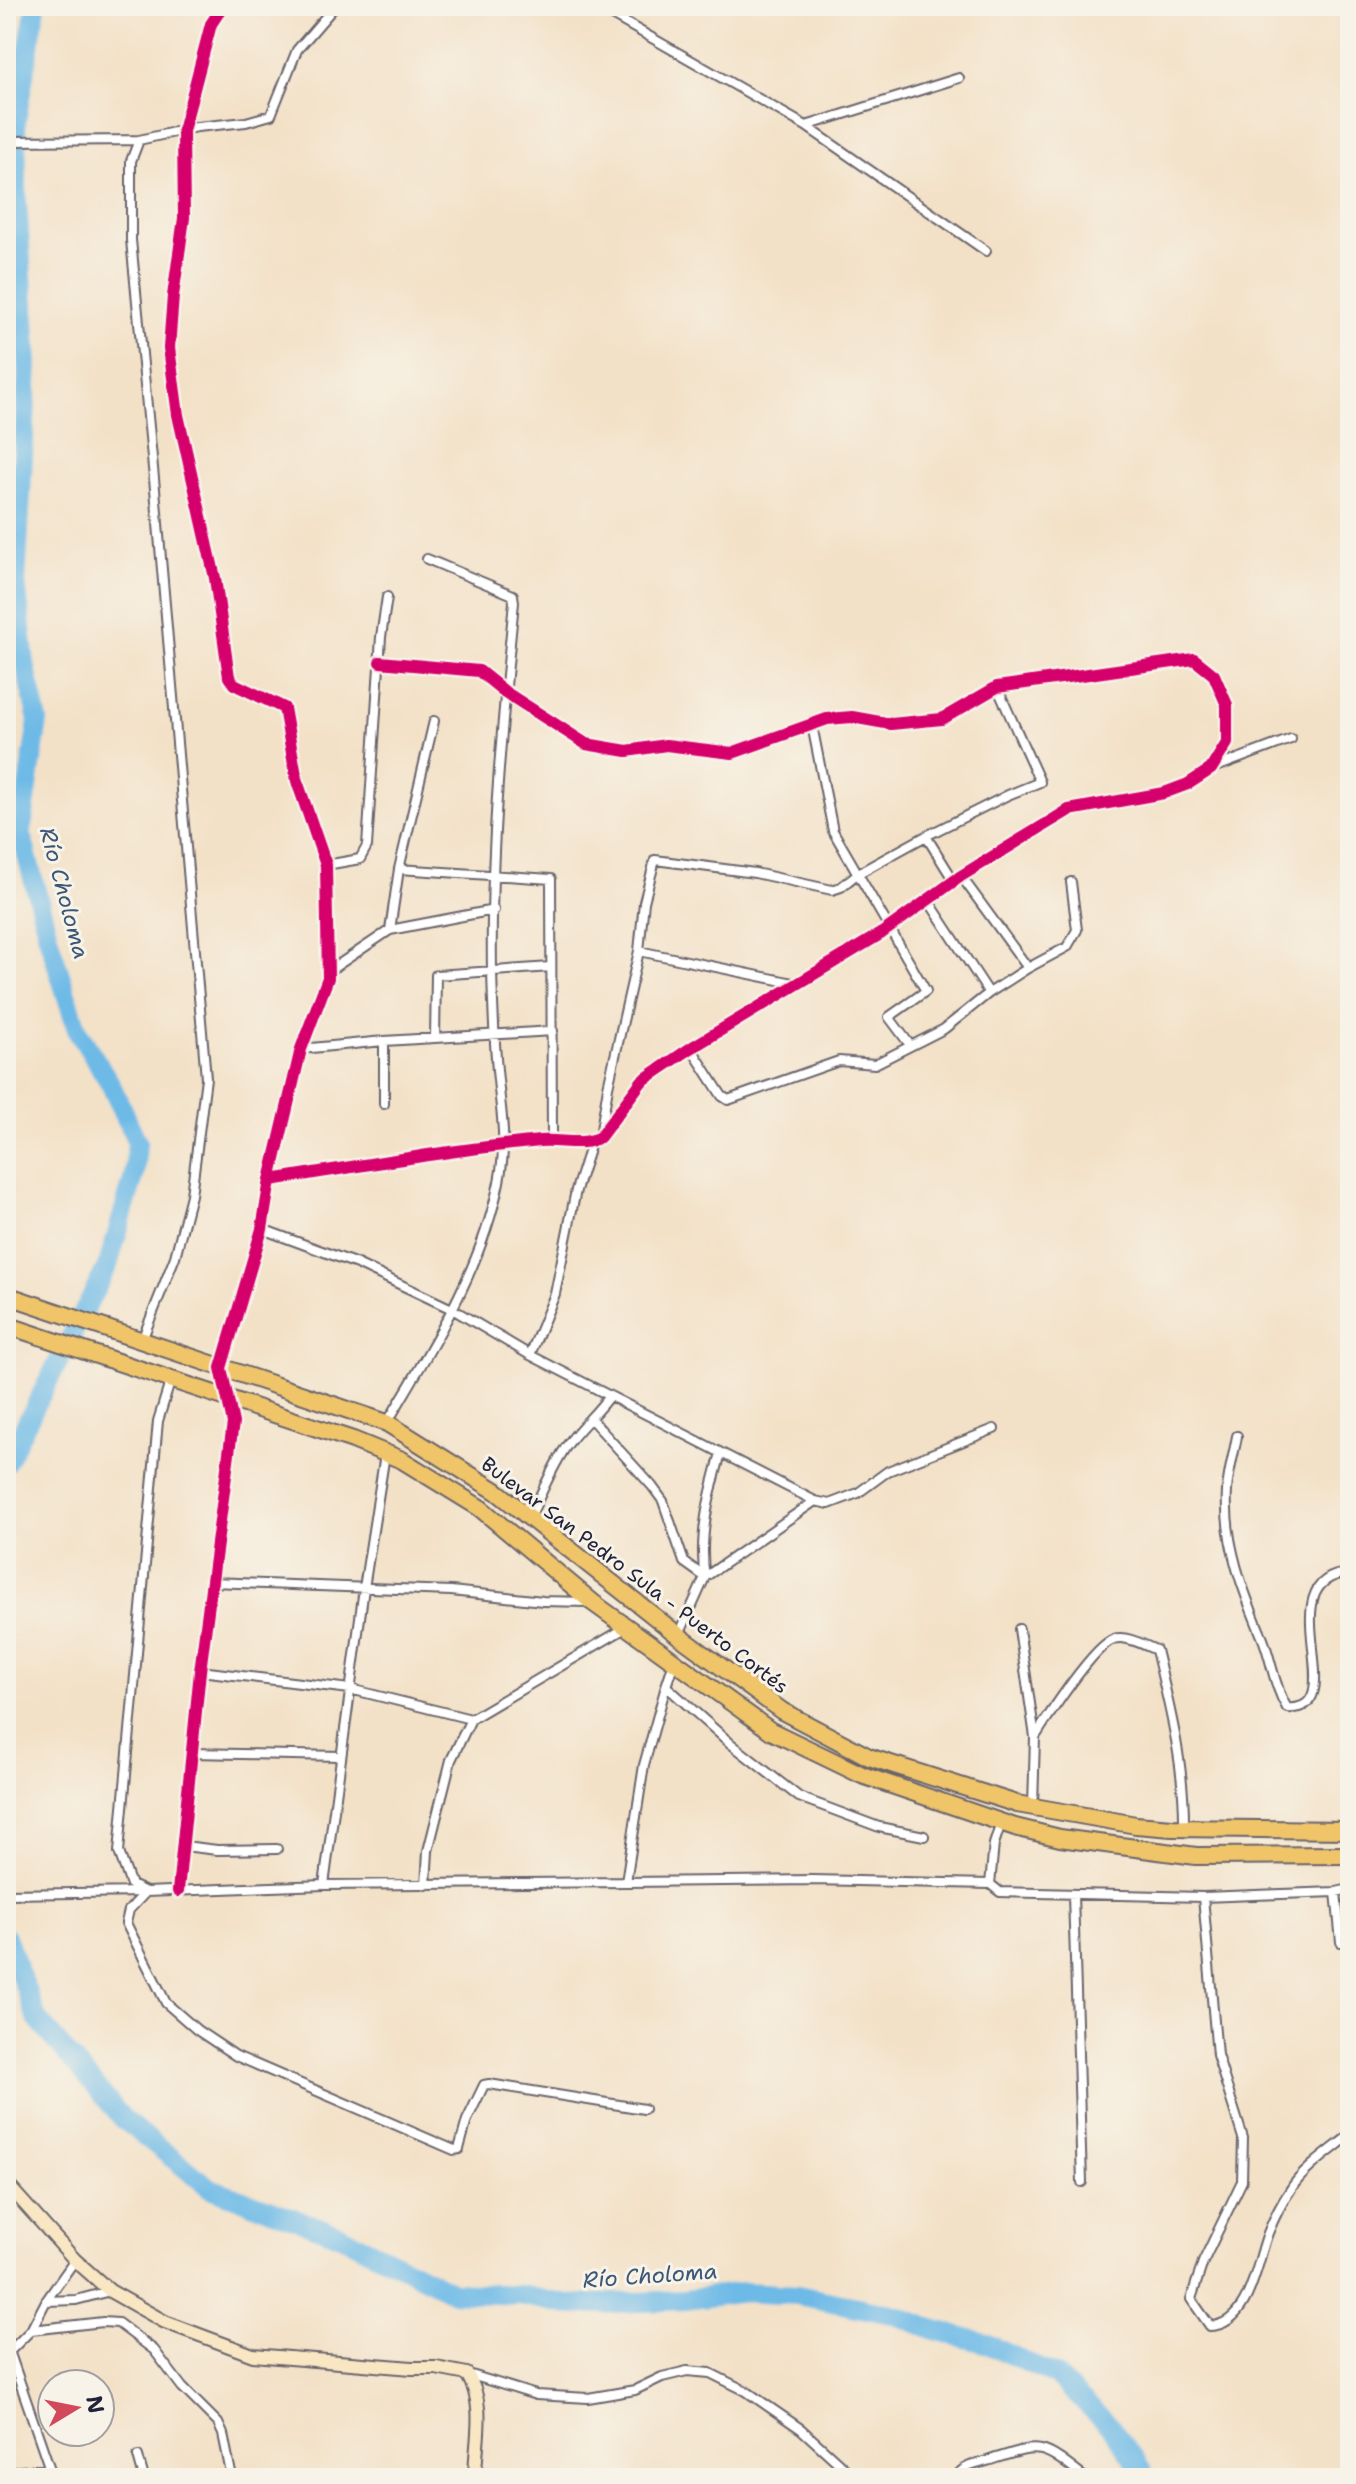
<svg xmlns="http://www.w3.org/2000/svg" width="1356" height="2484" font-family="'Shantell Sans',sans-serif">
  <rect width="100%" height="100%" fill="#f7f3e8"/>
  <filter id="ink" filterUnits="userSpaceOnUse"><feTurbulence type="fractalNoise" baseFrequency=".0125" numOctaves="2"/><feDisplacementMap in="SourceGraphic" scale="16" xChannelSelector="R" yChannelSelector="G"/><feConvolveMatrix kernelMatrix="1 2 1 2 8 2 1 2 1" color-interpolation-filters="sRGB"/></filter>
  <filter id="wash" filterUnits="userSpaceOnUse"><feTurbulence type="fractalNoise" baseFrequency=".006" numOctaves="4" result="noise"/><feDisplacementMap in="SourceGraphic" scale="32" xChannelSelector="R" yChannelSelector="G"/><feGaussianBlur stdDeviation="1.8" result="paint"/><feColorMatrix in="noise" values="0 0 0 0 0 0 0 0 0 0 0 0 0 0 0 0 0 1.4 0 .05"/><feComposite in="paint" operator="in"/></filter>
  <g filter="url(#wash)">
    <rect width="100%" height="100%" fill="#f3e1c7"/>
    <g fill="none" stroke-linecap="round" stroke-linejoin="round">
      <path stroke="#6dbae7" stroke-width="20" d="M6,1463L108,1265L134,1176L137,1142L110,1083L78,1032L50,943L21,833L38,721L25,664L16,582L28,365L17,202L16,120L36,6
        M6,1937L37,2019L124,2120L210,2188L340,2235L453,2292L519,2295L569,2305L685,2300L744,2292L797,2295L892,2314L935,2330L985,2343L1056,2376L1111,2427L1147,2478"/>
    </g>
  </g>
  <g filter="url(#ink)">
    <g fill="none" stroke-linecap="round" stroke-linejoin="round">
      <g stroke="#6b656c" stroke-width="12">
        <path id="street" d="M596,6L806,126L959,78
          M806,126L986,251
          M139,140L131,161V240L155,489L206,1078L191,1195L175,1257L142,1340
          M6,141L139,140L197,127L246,122L271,115L297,50L335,6
          M812,725L833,831L926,991L889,1017L910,1045
          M1211,769L1291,739
          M926,836L954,881
          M326,865L360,859L367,846L381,637L387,597
          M399,869L551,879L552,1140
          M961,876L1028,968
          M928,900L989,993
          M390,930L399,869L434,721
          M639,951L798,984
          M329,971L390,930L494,910
          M435,1038L436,975L551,967
          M384,1041V1104
          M691,1048L722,1096L728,1100L839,1061L875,1064L944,1029L989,993L1028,968L1067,947L1077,930L1071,882
          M301,1049L384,1041L553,1031
          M600,1136L608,1087L639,951L644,902L655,860L755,873L832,890L841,887L857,874L926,836L1008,795L1040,782L997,687
          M270,1180C360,1166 449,1150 540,1141C560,1139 583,1147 600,1137L642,1081L691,1048L882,933L961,876L1046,824L1069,810L1164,793L1188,784L1211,769L1227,743V705L1214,675L1194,659L997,687L942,719L891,724L852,717L827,719L732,753L666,745L627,751L586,744L505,692L479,671L380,662
          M262,1229L357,1264L454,1310L530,1355L815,1501L829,1504L858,1493L888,1471L994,1429
          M530,1355L555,1294L576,1190L591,1143
          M592,1420L652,1486L663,1501L684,1562L705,1577
          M387,1423C432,1347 481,1271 499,1182C507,1142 502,1119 498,1080C494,1044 493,1007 492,971C490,848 502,724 514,602L513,595L427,559
          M1237,1436C1234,1454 1228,1473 1227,1491C1224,1543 1243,1591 1263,1639C1272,1662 1274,1686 1287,1708C1356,1713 1265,1577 1350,1573
          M385,1454L364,1588L324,1885L626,1882L644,1765L666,1686
          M530,1517C542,1493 552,1466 568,1444C580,1427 597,1413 609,1396
          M705,1577C698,1536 710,1493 721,1453
          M211,1582L451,1591L543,1601L587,1602
          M1019,1629L1035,1737L1033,1807
          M679,1635L705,1577L815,1501
          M674,1662L666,1686L730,1743L799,1797L879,1827L924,1836
          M200,1671L350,1689L471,1719
          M1035,1737C1047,1718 1094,1645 1114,1639C1126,1635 1144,1645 1156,1650C1170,1708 1185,1768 1184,1828
          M192,1753L341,1756
          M1001,1823L994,1844L990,1884L1000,1892L1203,1897L1336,1892L1350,1889
          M184,1846L217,1850L277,1849
          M626,1882L813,1880L990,1884
          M324,1885L146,1892L129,1910L126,1923L166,2003L197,2030L236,2056L454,2150L459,2149L467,2120L484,2085L489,2084L644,2109
          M426,1885L428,1851L451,1760L471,1719L627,1627
          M178,1891L200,1671L233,1423L221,1368L262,1229L270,1180L301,1049L328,978L326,865L297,781L284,708L234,684L229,677L215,578L178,415L169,348L173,296L184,218L183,131L211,24L223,6
          M146,1892L131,1885L119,1852L158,1421L171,1379
          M1336,1892L1341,1942
          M6,1894L145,1892
          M1073,1895L1082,2182
          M1203,1897L1217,2055L1243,2138L1242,2181L1203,2262L1191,2299L1210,2326C1250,2325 1257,2261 1268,2233C1274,2218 1282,2202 1291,2189C1302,2170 1333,2149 1350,2135
          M46,2301L76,2300L110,2291
          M31,2330L46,2301L75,2260
          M6,2342L53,2478
          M6,2351H10L31,2330L103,2322L118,2323L154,2350L182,2387L218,2423L223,2434L232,2478
          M468,2374L536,2395L588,2398L635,2390L662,2377L687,2371L710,2373L746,2391L801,2429L855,2478
          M138,2456L144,2478
          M6,2472L50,2469
          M955,2478C963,2466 973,2465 987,2461C1041,2444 1039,2442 1085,2478"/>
      </g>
      <g stroke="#6b656c" stroke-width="16">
        <path id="secondary" d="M6,2183L75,2260L110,2291L165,2322L253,2355L412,2368H436L467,2374C487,2405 475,2443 475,2478"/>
      </g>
      <g stroke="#6b656c" stroke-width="20">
        <path id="highway" d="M6,1295L387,1423L496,1491L679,1636L782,1711L869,1757L1017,1804L1136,1825L1172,1828L1350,1830
          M6,1325L353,1440L402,1460L480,1508L592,1602L771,1731L862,1775L1015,1827L1060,1838L1196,1856L1350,1855"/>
      </g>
      <use href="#street" stroke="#fff" stroke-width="8"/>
      <use href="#secondary" stroke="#f9e7c3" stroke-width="12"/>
      <use href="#highway" stroke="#f0c469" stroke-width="16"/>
      <g stroke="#f7f3e8" stroke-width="17">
        <path id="cycleway" d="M270,1180C360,1166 449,1150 540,1141C560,1139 583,1147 600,1137L642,1081L691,1048L882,933L961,876L1046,824L1069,810L1164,793L1188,784L1211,769L1227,743V705L1214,675L1194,659L997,687L942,719L891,724L852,717L827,719L732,753L666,745L627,751L586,744L505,692L479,671L380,662
          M178,1891L200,1671L233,1423L221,1368L262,1229L270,1180L301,1049L328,978L326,865L297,781L284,708L234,684L229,677L215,578L178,415L169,348L173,296L184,218L183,131L211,24L223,6"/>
      </g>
      <use href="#cycleway" stroke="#d6006c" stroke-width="12"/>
    </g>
  </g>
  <g text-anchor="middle" stroke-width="6" stroke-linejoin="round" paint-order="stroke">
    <g font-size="20" fill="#22223b" stroke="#f7f3e8">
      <text transform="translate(635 1575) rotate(37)" y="7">Bulevar San Pedro Sula - Puerto Cortés</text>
    </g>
    <g font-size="22" font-style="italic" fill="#3c5777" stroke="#f7f3e8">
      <text transform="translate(65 893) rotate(75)" y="8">Río Choloma</text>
      <text transform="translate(650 2275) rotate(-4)" y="8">Río Choloma</text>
    </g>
  </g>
  <rect width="1356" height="2484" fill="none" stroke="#f7f3e8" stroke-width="32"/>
  <g transform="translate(76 2408) rotate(80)"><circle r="38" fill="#f7f3e8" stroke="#a29fa3" stroke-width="2"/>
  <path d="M0-6L14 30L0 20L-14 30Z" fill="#d1495b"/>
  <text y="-12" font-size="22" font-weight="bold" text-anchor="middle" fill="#22223b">N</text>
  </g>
</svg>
